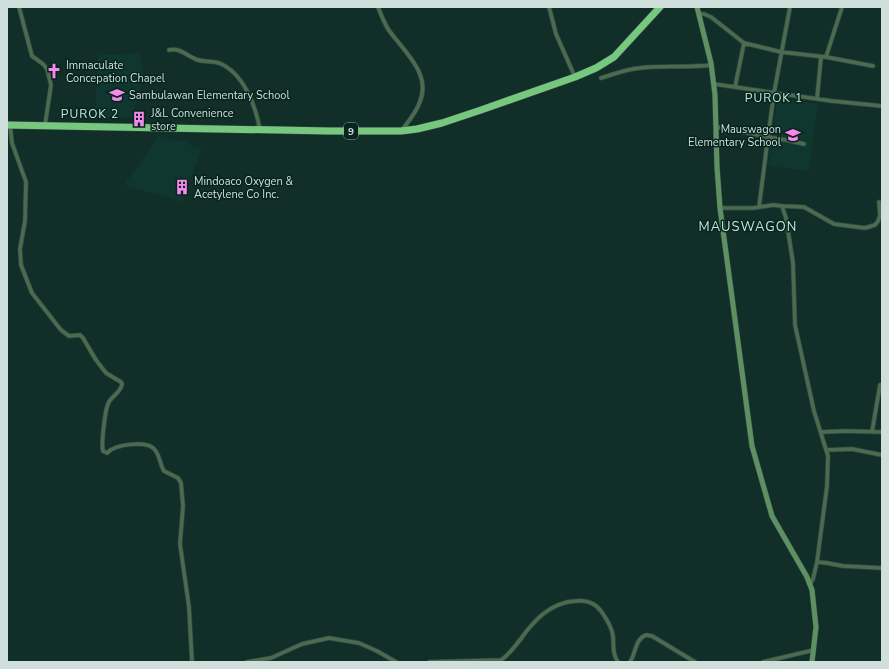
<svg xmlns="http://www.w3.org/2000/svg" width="889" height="669" font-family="'Nunito Sans',sans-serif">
  <rect width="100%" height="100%" fill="#112e28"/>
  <path fill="#0f372f" d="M140,53L143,74L133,118L95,117L98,55Z
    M777,99L818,104L809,171L768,166Z
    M159,135L181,142L187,137V144L202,149L182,202L124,185Z"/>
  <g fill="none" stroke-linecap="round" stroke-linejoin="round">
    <g stroke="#2f4a45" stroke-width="5">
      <path id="street" d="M19,7L32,56L43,64L47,69L51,85L45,125
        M378,7C381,15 384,22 388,29C404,52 433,74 419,104C415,114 408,122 402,130
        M549,7L556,34L575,77
        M699,14H704L711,17L744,43
        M169,50C180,47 188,57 198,60C205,62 212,61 219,63C244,73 256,107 260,130
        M826,57L873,66
        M601,78C614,74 627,69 640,68C664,65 687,68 711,65
        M714,84L832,101L882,106
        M735,87L744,43L781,52L826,57L842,7
        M817,99L821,57
        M10,125L12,143L26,182L25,221L20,249L21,265L32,293L61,330L69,336L80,335L83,338L96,360L106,373L121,382L122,384C121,393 111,396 108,404C105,411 101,444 103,451L107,453C115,444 148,440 155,450C160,456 160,465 164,471L178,478L181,483L183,506L180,544L189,607L192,662
        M717,127L768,137L774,93L790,7
        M782,206L804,207L834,224L865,228L875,225L878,221L880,216L879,202
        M759,207L768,137L786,140L804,144
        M720,208H753L773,205L782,206L786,218L793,263L795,325L814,411L828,456L827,486L817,562L813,579L810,584
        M821,432L846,431L882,432
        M872,432L880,385
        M826,450L852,449L882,455
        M817,562L827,563L843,566L882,568
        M247,662L271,658L302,644L329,638L359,643L377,651L396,662
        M429,662L501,660C509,655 514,647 520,640C534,620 551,602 576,601C586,600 595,603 601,611C606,618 612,627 613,636C614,646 612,653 618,662
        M630,662C636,653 635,639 646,635L652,636L695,662
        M763,662L814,650"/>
    </g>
    <g stroke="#2f4a45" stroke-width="6">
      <path id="secondary" d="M697,7L711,63L715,95L717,167L720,208L752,446L772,516L807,577L812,590L816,627L812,662"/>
    </g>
    <g stroke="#2f4a45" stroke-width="8">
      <path id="highway" d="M7,125L329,131H401L417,129L442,123L481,110L575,77L596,68L614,57L660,7"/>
    </g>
    <use href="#street" stroke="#4c6b4e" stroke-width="3.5"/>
    <use href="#secondary" stroke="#5e9062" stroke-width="5"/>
    <use href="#highway" stroke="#77c77e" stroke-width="7"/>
  </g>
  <defs>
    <g id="church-bare" transform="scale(1.2)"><path d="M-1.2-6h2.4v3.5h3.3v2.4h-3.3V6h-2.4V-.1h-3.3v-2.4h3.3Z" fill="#f788eb" stroke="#07241e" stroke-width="2.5" paint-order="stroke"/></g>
    <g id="school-bare" transform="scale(1.2)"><path d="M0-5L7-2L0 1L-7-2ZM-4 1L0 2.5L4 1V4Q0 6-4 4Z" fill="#f788eb" stroke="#07241e" stroke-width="2.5" paint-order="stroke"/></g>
    <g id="building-bare" transform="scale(1.2)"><path d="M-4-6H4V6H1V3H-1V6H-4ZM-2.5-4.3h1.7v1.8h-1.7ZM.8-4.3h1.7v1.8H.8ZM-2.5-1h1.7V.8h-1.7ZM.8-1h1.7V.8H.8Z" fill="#f788eb" stroke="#07241e" stroke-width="2.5" paint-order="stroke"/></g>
  </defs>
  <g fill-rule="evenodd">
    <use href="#church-bare" x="54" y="71"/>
    <use href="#school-bare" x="117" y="95"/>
    <use href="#building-bare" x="139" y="119"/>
    <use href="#school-bare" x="793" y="135"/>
    <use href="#building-bare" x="182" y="187"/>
  </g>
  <g text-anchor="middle" stroke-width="3" stroke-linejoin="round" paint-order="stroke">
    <rect fill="#07241e" stroke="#93a7a2" stroke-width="1" x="344" y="123" width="14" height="16" rx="3"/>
    <g font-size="10" font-weight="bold" fill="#cfdfdb">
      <text x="351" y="135">9</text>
    </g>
    <g font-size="11" fill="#cfdfdb" stroke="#07241e" text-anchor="start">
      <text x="66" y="69">Immaculate<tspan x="66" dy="13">Concepation Chapel</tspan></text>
      <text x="129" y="99">Sambulawan Elementary School</text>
      <text x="151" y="117">J&amp;L Convenience<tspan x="151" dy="13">store</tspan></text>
      <text x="781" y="133" text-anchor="end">Mauswagon<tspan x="781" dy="13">Elementary School</tspan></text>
      <text x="194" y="185">Mindoaco Oxygen &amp;<tspan x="194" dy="13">Acetylene Co Inc.</tspan></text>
    </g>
    <g font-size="12" letter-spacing="1" fill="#c9eae1" stroke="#07241e">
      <text x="774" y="102">PUROK 1</text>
      <text x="90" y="118">PUROK 2</text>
    </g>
    <g font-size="13" letter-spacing="1" fill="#c9eae1" stroke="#07241e">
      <text x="748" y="231">MAUSWAGON</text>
    </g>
  </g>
  <rect width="889" height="669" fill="none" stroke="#cfdfdb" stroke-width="16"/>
</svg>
